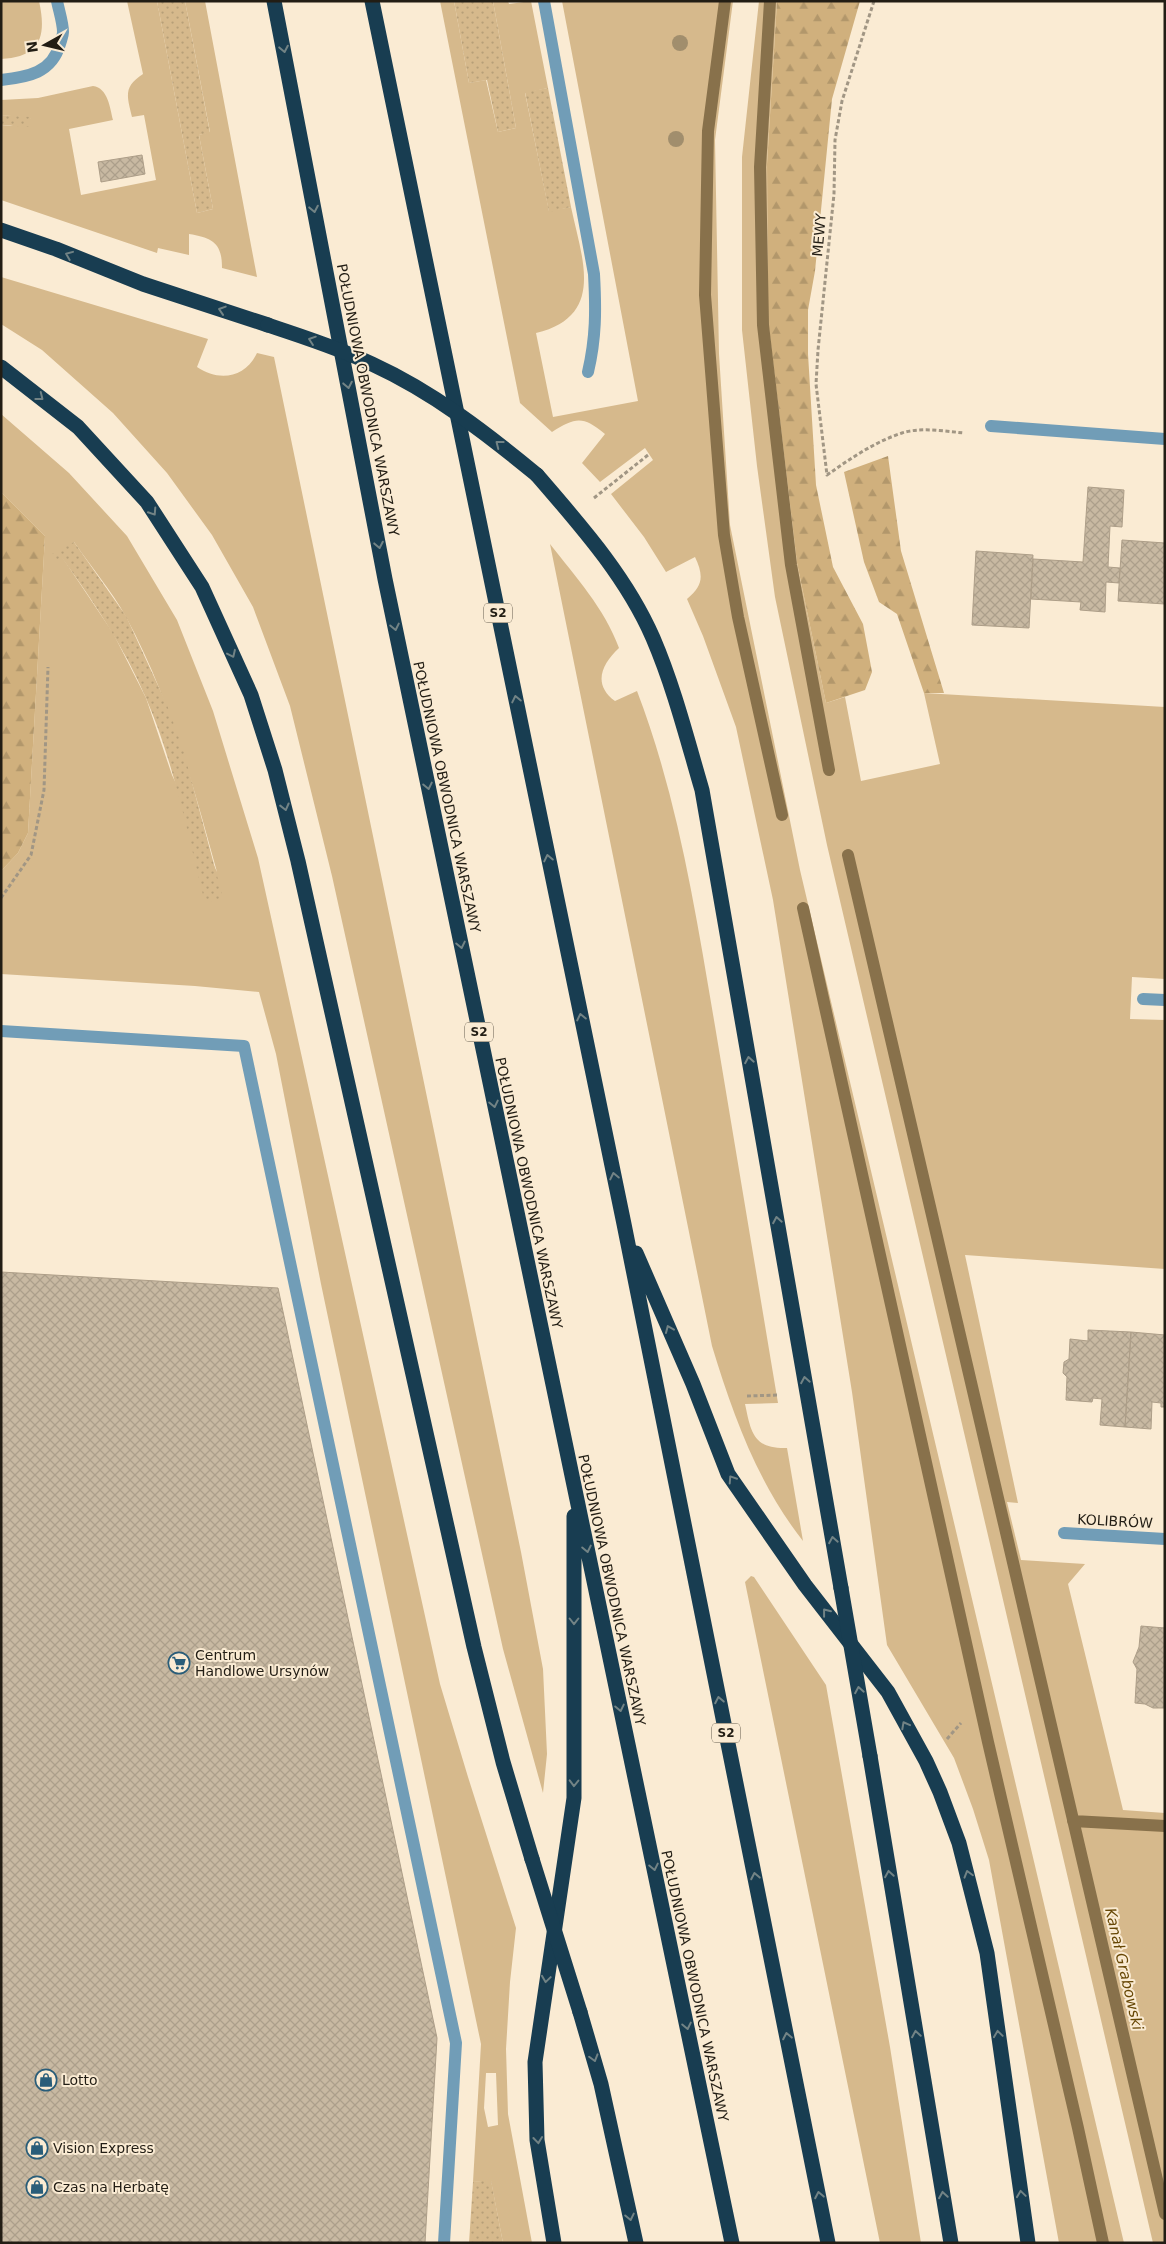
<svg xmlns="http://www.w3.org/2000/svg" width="1166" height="2244" font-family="'DejaVu Sans',sans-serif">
  <defs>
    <pattern id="forest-firs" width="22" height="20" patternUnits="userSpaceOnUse" patternTransform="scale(1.25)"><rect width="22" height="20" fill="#d0b07d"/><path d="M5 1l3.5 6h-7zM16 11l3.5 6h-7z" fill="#b2976b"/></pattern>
    <pattern id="garden-dots" width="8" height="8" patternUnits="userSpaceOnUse" patternTransform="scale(1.25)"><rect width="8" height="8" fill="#d6b98c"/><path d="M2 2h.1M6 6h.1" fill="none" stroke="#b79f78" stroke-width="1.8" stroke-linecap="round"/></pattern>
    <pattern id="building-cross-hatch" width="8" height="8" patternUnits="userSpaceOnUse" patternTransform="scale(1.25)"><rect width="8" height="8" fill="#c8b9a2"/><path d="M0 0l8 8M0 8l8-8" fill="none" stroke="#ac9f8b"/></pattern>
  </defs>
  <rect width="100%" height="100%" fill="#faebd3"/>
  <path fill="#d6b98c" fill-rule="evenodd" d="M1,1H39C47,37 40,57 1,59Z
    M127,1H157L197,213L213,209L199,135L210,132L185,1H205L257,277L222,268C222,243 213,238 189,234V255L158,248L157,253L1,200V125L11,126L31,118L1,115V100L38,98L93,86C108,88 110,108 113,120L69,129L81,195L156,180L144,115L132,117C127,96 123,87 143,74Z
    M440,1H454L469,83L486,80L498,132L516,128L493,1H508L509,4L531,1L548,88L525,93L549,211L571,207C582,259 606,316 536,333L553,417L638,401L562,1H733L715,140L719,354L730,525L800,870L1124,2243H1059L989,1860L973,1809L954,1758L887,1645L852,1392L773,900L736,727L703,636L687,599C703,586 704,576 695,557L666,572L644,537L611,494L653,460L645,448L600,482L582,463L605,434C583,416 576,417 552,432L520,403Z
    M759,1H777L767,164L768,320L797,563L826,703L845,697L861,781L940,764L924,693L1165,707V979L1132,977L1130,1019L1165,1020V1269L965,1255L1018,1503L1007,1502L1021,1560L1085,1564L1068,1584L1123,1810L1165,1813V2243H1153L827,845L775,597L757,466L742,330V157Z
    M1,277L208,339L197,367C219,382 245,378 257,353L274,357L521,1552L543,1669L547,1754L543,1793L503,1649L332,876L290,706L253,607L212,535L167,473L113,413L42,350L1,324Z
    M1,414L69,473L127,536L177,620L213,711L258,858L440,1684L468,1777L516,1928L510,1982L506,2049L508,2114L532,2243H503L491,2181L473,2182L481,2044L321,1284L276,1054L259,992L195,986L1,974V871L18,853L28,833L45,536L1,492ZM74,542C91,567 112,591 126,617C170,698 193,785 217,872L172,775L146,698L113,633L62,557ZM486,2073H496L498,2125L488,2127L484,2108Z
    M550,544C575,576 605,609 619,648C602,664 592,684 615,701L637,691C678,798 696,914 715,1026C736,1152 757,1277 778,1403L745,1404C751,1432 753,1449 787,1448L803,1541C758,1484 733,1415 712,1346Z
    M751,1576L754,1577L826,1685L890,2047L921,2243H880L745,1582Z"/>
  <path fill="url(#forest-firs)" d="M777,1H860L832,99L815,271L808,310V354L816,485L833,567L863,624L872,672L865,690L826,703L797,563L768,320L767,164Z
    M888,456L901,551L944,693H924L897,614L879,602L864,562L844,472Z
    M1,492L45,536L28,833L18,853L1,871Z"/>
  <path fill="url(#garden-dots)" d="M157,1H185L210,133L199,135L213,209L197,213Z
    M454,1H493L516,128L498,132L487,80L469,83Z
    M548,88L571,207L549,212L525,92Z
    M1,115L31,117L29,127L1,125Z
    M74,542L126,616L167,705L183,749L223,898L205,903C188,835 174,763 146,698C124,647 94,602 62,558L54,560L52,554Z
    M491,2180L503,2243H469L473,2182Z"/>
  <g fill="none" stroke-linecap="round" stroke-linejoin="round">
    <path stroke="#88714b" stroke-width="12" d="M725,1L708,131L705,295L724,535L738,617L782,815
      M770,1L760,167L763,325L791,565L829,770
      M848,855L1165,2214
      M803,908L988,1742L1078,2128L1103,2243
      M1073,1821L1165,1826"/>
  </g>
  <path fill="url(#building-cross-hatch)" stroke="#ad9e88" d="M142,155L145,174L101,182L98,162Z
    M1088,487L1124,490L1122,527L1110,526L1108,567L1120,568L1119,583L1106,582L1105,612L1080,610L1081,602L1031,599L1033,559L1083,562Z
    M1122,540L1165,543V604L1118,601Z
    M976,551L1033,555L1029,628L972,625Z
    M1,1272L278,1288L437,2038L425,2243H1Z
    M1088,1330L1131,1332L1125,1427L1100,1425L1102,1399L1093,1398L1092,1402L1066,1400L1067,1377L1063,1373L1064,1362L1069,1359L1070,1339L1088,1341Z
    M1131,1332L1165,1335V1407H1161V1403L1152,1402L1151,1429L1125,1427Z
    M1141,1626L1165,1628L1164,1708H1153L1145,1704L1135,1703L1137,1669L1133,1662L1139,1647Z"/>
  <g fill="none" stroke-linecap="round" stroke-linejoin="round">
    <path stroke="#a19684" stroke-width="3" stroke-dasharray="4 2.5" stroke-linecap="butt" d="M874,1L842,101L835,140L834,194L818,350L816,384L827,475C850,459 874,442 902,433C921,427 944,431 964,433
      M594,498L648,455
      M1,898L31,855L44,790L48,667
      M747,1396L779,1395
      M947,1739L961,1723"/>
    <path stroke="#719db7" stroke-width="12" d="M544,1L594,274C596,310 596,338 588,372
      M1,80C28,77 52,73 60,44C61,40 63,36 63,32C63,23 59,11 57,1
      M991,426L1165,439
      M1143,999L1165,1000
      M1,1031L244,1046L456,2043L444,2243
      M1064,1533L1165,1539"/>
    <path stroke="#183d51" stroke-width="15" d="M274,1L385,579L732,2243
      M372,1L624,1224L828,2243
      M1,230L56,249L143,284L268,325
      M1,367L78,427L147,502L202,587L251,695L275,770L298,861L474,1647L503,1762L532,1859
      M537,475C580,525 626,576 653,638C674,687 687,739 702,790L841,1588
      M636,1253L693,1384L728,1474L805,1585L888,1692L926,1761L940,1792L959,1843L987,1953L1028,2243
      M870,1756L951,2243
      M580,2012L601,2084L636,2243
      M554,2243L537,2140L535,2062L574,1798V1516"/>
    <path stroke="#183d51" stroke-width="15" d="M268,325C303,337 339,348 372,364C433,392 486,433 537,475
      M841,1588L870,1756
      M532,1859L580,2012"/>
  </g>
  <g fill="#a18e6d">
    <circle cx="680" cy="43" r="8"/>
    <circle cx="676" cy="139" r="8"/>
  </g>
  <defs><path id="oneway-chevron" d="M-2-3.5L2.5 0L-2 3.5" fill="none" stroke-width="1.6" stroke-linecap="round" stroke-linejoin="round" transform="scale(1.25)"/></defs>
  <g stroke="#728385">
    <use href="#oneway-chevron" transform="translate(284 49) rotate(79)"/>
    <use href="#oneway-chevron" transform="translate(314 209) rotate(79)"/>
    <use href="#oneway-chevron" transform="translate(69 255) rotate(-158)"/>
    <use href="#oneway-chevron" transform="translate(222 310) rotate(-162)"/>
    <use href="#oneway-chevron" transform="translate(312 340) rotate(-161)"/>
    <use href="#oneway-chevron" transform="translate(348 385) rotate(79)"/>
    <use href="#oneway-chevron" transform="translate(40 397) rotate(38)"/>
    <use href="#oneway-chevron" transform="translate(499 444) rotate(-142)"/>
    <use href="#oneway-chevron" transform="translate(153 512) rotate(57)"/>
    <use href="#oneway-chevron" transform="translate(379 545) rotate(79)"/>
    <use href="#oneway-chevron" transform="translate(395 627) rotate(78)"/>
    <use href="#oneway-chevron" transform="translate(232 654) rotate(65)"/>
    <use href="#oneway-chevron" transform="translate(516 699) rotate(-102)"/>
    <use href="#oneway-chevron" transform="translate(428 786) rotate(78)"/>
    <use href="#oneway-chevron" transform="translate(285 807) rotate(76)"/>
    <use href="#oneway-chevron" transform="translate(548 858) rotate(-102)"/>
    <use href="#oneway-chevron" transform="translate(461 945) rotate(78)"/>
    <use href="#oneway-chevron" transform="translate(581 1017) rotate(-102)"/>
    <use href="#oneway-chevron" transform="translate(749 1060) rotate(-100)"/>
    <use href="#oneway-chevron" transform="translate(494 1104) rotate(78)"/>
    <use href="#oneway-chevron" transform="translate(614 1176) rotate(-102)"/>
    <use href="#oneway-chevron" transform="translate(777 1220) rotate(-100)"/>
    <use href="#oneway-chevron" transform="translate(669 1329) rotate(-113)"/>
    <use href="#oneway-chevron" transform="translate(805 1380) rotate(-100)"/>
    <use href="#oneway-chevron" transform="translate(732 1479) rotate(-123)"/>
    <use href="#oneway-chevron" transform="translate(833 1540) rotate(-100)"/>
    <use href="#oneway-chevron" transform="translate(587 1549) rotate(78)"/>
    <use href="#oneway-chevron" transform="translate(826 1612) rotate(-128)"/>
    <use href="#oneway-chevron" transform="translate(574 1621) rotate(90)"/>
    <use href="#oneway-chevron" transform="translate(859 1690) rotate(-100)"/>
    <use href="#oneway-chevron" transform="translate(719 1700) rotate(-101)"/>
    <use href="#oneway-chevron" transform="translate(620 1708) rotate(78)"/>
    <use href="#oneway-chevron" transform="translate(905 1725) rotate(-118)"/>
    <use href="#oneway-chevron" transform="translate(574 1783) rotate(91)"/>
    <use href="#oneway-chevron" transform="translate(654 1867) rotate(78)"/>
    <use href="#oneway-chevron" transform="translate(889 1874) rotate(-99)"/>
    <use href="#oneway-chevron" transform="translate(968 1874) rotate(-106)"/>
    <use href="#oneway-chevron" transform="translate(755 1876) rotate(-101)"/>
    <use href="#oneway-chevron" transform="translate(546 1979) rotate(98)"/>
    <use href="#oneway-chevron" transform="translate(687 2026) rotate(78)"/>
    <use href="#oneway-chevron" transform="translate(916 2034) rotate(-99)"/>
    <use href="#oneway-chevron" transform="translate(998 2034) rotate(-98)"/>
    <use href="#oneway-chevron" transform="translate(787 2036) rotate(-101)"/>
    <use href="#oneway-chevron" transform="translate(594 2058) rotate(74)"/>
    <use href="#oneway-chevron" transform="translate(538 2140) rotate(84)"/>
    <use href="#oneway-chevron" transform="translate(1021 2194) rotate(-98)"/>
    <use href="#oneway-chevron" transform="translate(819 2195) rotate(-101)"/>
    <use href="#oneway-chevron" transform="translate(943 2195) rotate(-99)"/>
    <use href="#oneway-chevron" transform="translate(630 2217) rotate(78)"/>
  </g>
  <defs>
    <g id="supermarket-ring" transform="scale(1.125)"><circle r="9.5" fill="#faebd3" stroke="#295d79" stroke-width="1.5"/><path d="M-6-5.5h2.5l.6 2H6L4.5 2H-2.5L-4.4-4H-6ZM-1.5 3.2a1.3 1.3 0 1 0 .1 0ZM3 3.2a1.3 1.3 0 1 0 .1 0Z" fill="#295d79"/></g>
    <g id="shop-ring" transform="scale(1.125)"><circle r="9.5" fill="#faebd3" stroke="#295d79" stroke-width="1.5"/><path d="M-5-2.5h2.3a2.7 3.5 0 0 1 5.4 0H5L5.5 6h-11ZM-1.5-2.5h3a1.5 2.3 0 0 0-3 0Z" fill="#295d79"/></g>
  </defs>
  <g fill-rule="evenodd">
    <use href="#supermarket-ring" x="179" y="1663"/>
    <use href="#shop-ring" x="46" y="2080"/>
    <use href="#shop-ring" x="37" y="2148"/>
    <use href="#shop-ring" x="37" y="2187"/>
  </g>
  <g text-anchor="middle" stroke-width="4" stroke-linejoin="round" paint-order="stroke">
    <g fill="#faebd3" stroke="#635b4d" stroke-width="1">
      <rect x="484" y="603.5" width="28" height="19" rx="4"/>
      <rect x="465" y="1022.5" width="28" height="19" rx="4"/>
      <rect x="712" y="1723.5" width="28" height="19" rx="4"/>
    </g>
    <g font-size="12" font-weight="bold" fill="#221d14">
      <text x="498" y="617">S2</text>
      <text x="479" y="1036">S2</text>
      <text x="726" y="1737">S2</text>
    </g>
    <g font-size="14" fill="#221d14" stroke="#faebd3">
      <text transform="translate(819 235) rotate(-85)" y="5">MEWY</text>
      <text transform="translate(368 400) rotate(79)" y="5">POŁUDNIOWA OBWODNICA WARSZAWY</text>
      <text transform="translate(447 797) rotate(78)" y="5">POŁUDNIOWA OBWODNICA WARSZAWY</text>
      <text transform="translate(529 1193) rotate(78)" y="5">POŁUDNIOWA OBWODNICA WARSZAWY</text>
      <text transform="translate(1115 1521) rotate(3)" y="5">KOLIBRÓW</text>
      <text transform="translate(612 1590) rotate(78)" y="5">POŁUDNIOWA OBWODNICA WARSZAWY</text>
      <text transform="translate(695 1986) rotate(78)" y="5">POŁUDNIOWA OBWODNICA WARSZAWY</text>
    </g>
    <g font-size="14" fill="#221d14" stroke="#faebd3" text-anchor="start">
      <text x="195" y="1660">Centrum<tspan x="195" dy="16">Handlowe Ursynów</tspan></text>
      <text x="62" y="2085">Lotto</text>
      <text x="53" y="2153">Vision Express</text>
      <text x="53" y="2192">Czas na Herbatę</text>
    </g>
    <g font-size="15" font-style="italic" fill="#674705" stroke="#faebd3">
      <text transform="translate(1124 1969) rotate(77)" y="5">Kanał Grabowski</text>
    </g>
  </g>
  <rect width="1166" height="2244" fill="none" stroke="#221d14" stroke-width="5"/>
  <g transform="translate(45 45) rotate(262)" stroke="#faebd3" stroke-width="4" paint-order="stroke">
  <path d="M0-4L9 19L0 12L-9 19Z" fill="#221d14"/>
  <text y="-8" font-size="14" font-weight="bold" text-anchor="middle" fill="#221d14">N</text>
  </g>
</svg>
